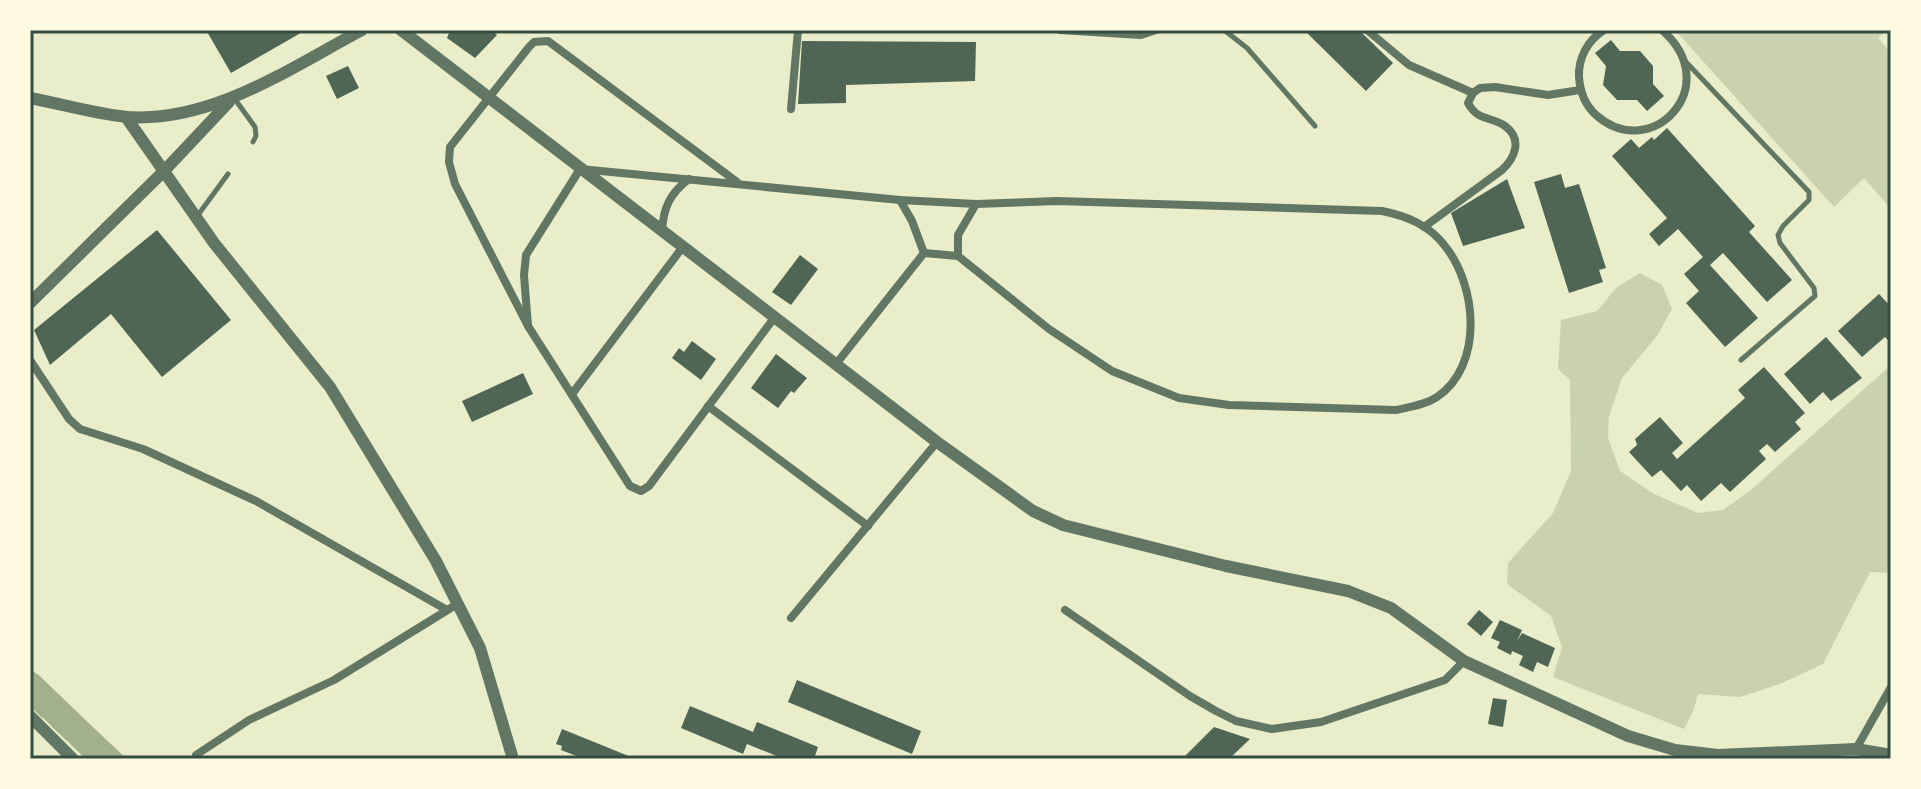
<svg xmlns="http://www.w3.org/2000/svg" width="1921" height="789" viewBox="0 0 1921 789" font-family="'Asap Condensed',sans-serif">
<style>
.green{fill:#cad2ad}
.water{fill:#a3b18a}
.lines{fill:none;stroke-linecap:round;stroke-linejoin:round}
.river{stroke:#a3b18a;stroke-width:28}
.building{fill:#4f6655}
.service{stroke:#617663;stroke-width:5}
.minor{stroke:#617663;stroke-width:8}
.tertiary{stroke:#617663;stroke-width:12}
.neatline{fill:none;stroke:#344e41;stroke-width:3}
</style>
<rect width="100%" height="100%" fill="#e9edc9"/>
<g class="green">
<path d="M1675 30H1887L1878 38 1891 53V209L1864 178 1834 207Z"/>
<path d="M1640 273 1662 285 1672 309 1657 336 1622 378 1609 416 1608 438 1620 471 1654 494 1698 513 1723 510 1752 489 1891 365V573L1870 572 1823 664 1782 683 1740 697 1698 694 1694 709 1684 729 1553 677 1562 647 1551 616 1507 584 1508 563 1553 513 1571 471 1570 380 1558 369 1561 320 1597 311 1617 287Z"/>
</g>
<g class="water">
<path d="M32 670 61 697 42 718 30 706V672Z"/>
<path d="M71 707 127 759H88L52 727Z"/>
</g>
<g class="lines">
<path class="river" d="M30 686 106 759"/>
</g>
<g class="building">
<path d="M206 30H306L231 73Z"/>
<path d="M450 30H491L497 35 475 58 447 38Z"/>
<path d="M1304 30H1359L1393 63 1366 91Z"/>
<path d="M1611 40 1620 51H1640L1653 66V84L1664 96 1647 111 1637 100H1617L1603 85 1606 66 1595 53Z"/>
<path d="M802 41 976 42 975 81 846 85V103L798 104Z"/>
<path d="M348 66 359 88 337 99 326 76Z"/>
<path d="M1667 128 1755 226 1749 232 1792 280 1767 302 1723 253 1710 265 1758 318 1725 347 1686 303 1699 291 1684 274 1703 257 1678 229 1659 246 1649 234 1667 218 1612 156 1631 139 1639 148 1652 137 1654 140Z"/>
<path d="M1561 174 1565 188 1579 184 1606 268 1599 270 1603 282 1569 293 1534 182Z"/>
<path d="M1507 179 1525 228 1463 246 1451 213Z"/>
<path d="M157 230 231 320 162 377 111 314 50 365 34 330Z"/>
<path d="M800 255 818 269 791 305 772 292Z"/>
<path d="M1879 294 1891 307V343L1885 337 1862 357 1838 331Z"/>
<path d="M1826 337 1862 378 1831 401 1823 392 1810 404 1784 374Z"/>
<path d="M692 341 716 359 701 380 672 358 679 348 684 352Z"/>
<path d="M776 354 807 378 794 393 791 391 778 408 751 388Z"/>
<path d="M1764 367 1805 413 1795 422 1801 429 1775 452 1767 444 1759 451 1766 459 1730 492 1721 483 1701 501 1687 485 1681 491 1661 470 1652 477 1629 452 1637 445 1635 439 1660 417 1683 443 1672 453 1677 459 1745 398 1738 390Z"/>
<path d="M523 373 533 394 472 422 462 401Z"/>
<path d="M1479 610 1493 622 1481 636 1467 624Z"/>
<path d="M1500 620 1522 630 1517 641 1522 633 1555 648 1548 667 1537 662 1533 672 1519 665 1523 656 1512 651 1511 655 1497 648 1500 642 1491 638Z"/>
<path d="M797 680 921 731 912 754 788 702Z"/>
<path d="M1493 698 1507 700 1503 727 1488 724Z"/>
<path d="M690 706 753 732 757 722 818 747 814 759H784L747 744 743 754 681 728Z"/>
<path d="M1214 727 1250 739 1229 759H1182Z"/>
<path d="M562 729 636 759H594L586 756 584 759 561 750 562 746 556 744Z"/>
</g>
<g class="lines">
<g class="service">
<path d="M1224 30 1247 48 1315 126"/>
<path d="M1686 62 1809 192V200L1783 226 1778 235 1780 243 1814 288 1815 296 1741 360"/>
<path d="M234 98 255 127 256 136 253 142"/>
<path d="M198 215 228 174"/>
</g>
<g class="minor">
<path d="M1060 30 1141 35 1156 30"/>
<path d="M1367 30 1409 65 1473 93"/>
<path d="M1604 30C1588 40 1578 58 1579 77 1580 92 1585 105 1596 115 1651 164 1726 86 1662 30"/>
<path d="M791 109 798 30"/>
<path d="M737 182 548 41 534 42 529 47 450 147 449 162 455 184 528 326 630 486 641 491 649 486 774 318"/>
<path d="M900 200 912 221 924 253"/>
<path d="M1424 227 1502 170C1515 158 1523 139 1505 126 1492 116 1478 122 1468 103L1473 93 1480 88 1495 87 1548 95 1580 90"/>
<path d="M662 232C663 208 670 193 689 179"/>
<path d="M528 326 524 275 526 255 580 169 900 200 976 204 1057 201 1382 211C1407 216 1429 225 1445 246 1477 286 1484 365 1437 397 1425 405 1409 407 1396 410L1229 405 1179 398 1112 371 1049 329 958 256V235L976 204"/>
<path d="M30 360 69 419 80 429 143 449 256 501 447 610"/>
<path d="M836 364 924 253 958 256"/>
<path d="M572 394 682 248"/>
<path d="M708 406 868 526"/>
<path d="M1065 610 1190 696 1216 711 1236 721 1272 729 1321 722 1445 680 1464 661"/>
<path d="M791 618 937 442"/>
<path d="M1856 749 1891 687"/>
<path d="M196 755 249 720 334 680 459 603"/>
</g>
<g class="tertiary">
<path d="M401 30 937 442 1033 511 1063 525 1226 566 1348 591 1391 608 1464 661 1628 736 1675 750 1718 755 1856 749 1891 755"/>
<path d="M30 98C62 104 95 114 127 117 212 123 290 68 362 30"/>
<path d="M126 117 214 243 330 387 436 561 480 648 513 759"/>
<path d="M30 303 164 171 229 102"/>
<path d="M30 716 73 759"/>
</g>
</g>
<rect width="1921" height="789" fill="none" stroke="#fefae0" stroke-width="64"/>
<rect x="32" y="32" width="1857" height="725" class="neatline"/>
</svg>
